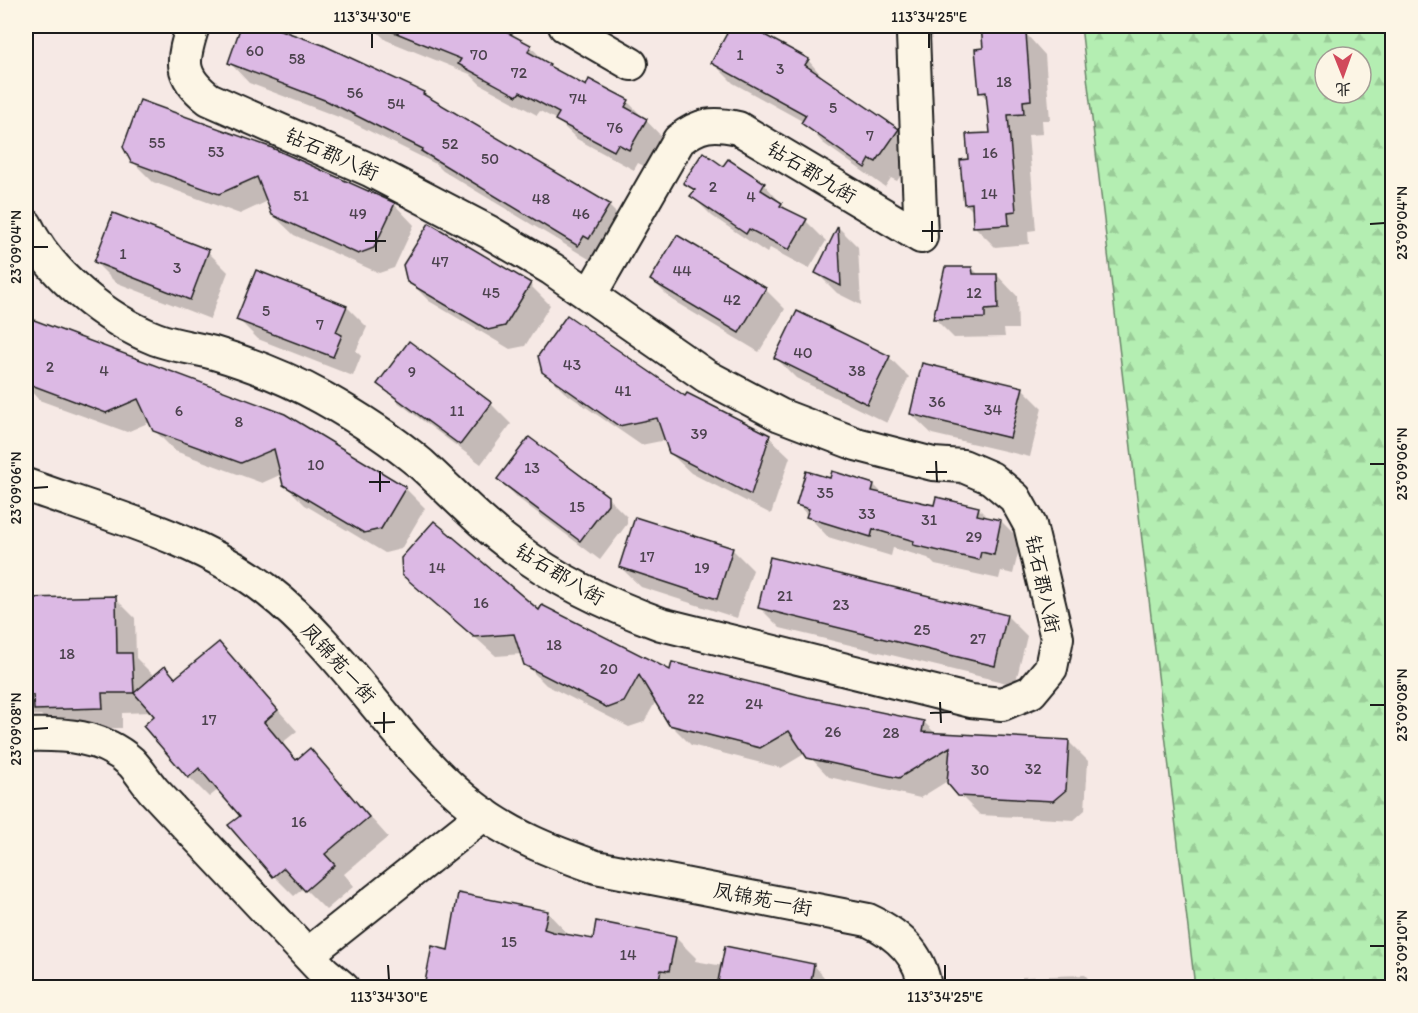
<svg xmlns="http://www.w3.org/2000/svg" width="1418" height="1013" viewBox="0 0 1418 1013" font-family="Itim,'LXGW WenKai TC',sans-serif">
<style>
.forest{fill:url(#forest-firs);stroke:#688567;stroke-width:1.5;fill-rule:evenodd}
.shadow{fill:#0003}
.building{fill:#dcb9e4;stroke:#1c1c1c;stroke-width:1.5}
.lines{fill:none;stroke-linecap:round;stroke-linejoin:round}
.minor-casing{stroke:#1c1c1c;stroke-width:36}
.minor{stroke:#fcf5e5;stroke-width:32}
.ticks{fill:none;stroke:#1c1c1c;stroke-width:2}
.labels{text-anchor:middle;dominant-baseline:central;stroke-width:5;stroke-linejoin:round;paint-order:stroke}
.number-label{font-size:16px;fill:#4c434e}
.street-label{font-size:20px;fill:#1c1c1c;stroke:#fcf5e5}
.neatline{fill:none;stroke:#1c1c1c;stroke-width:2}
.ticks-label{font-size:15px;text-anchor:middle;fill:#1c1c1c}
</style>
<defs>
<pattern id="forest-firs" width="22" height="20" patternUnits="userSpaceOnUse" patternTransform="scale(1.5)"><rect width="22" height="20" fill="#b4eeb2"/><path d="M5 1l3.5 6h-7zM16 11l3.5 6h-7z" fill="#9acc98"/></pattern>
</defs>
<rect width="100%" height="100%" fill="#f6e9e5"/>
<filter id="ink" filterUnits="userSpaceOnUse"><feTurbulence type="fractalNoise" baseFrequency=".0167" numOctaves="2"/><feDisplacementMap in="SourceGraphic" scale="12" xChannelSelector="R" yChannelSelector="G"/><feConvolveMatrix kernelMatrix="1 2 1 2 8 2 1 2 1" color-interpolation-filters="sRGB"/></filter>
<g filter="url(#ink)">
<path class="forest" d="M1081 26H1392V987H1195ZM1325 57H1361V93H1325Z"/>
<g class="shadow">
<path d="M243 26H267L323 47 423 94 429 100 609 206 629 226 599 265 443 171 436 164 349 121 249 83 229 62Z"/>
<path d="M371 26H475L489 33 493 26 531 47 555 72 586 89 628 102 666 141 650 169 638 163 634 170 577 139 557 120 540 111 537 115 480 84 470 74 386 40Z"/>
<path d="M601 26H611L609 30Z"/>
<path d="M733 26H745L808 60 827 82 898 130 918 150 897 181 891 178 885 187 823 143 804 122 733 83 713 63Z"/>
<path d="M983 26H1019L1045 55 1050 120H1042L1043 134 1028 135 1036 230 1028 231 1029 244 995 247 975 227 974 212 965 203 970 161 991 134 988 100 980 92 984 50Z"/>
<path d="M141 102 394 204 414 225 394 268 379 273 294 235 273 215 268 201 240 214 153 182 132 161Z"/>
<path d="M724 168 764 184 789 212 806 221 826 241 809 269 770 248 767 253 712 216 692 196 695 192 685 183Z"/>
<path d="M839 228 858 247 861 305 837 293 817 273Z"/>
<path d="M208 252 228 272 210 319 115 282 95 262Z"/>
<path d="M972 268 980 276 997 275 1017 296 1018 329H1004L1005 337 954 338 934 318Z"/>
<path d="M256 272 347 307 367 327 356 351 361 356 353 376 258 339 238 319Z"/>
<path d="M652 280 765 289 785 309 759 352 672 300Z"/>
<path d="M409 281 530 285 550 305 525 346 510 349 429 301Z"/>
<path d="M29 320 405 488 425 508 401 549 385 553 305 505 284 484 282 474 262 483 175 451 154 430 150 422 127 432 39 400 26 386V330Z"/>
<path d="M889 357 909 377 887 423 796 378 776 358Z"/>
<path d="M543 371 686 398 769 437 790 457 771 514 691 473 670 453 666 440 641 445 564 392Z"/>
<path d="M379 383 491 404 511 424 481 464 399 403Z"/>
<path d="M1022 388 1042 408 1030 457 932 434 911 414Z"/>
<path d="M499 479 607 497 627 517V524L600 560 519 499Z"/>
<path d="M831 480 874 485 884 495 935 506 978 508 989 519 1001 521 1021 541 1013 574 1001 571 999 579 935 565 928 558 893 548 891 556 828 537 798 505Z"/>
<path d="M636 519 733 550 753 570 737 618 641 587 620 567Z"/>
<path d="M404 574 539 613 671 672 924 722 936 734 1068 741 1088 761 1085 810 1074 820 980 815 960 795 949 780 920 798 829 777 806 753 781 768 691 745 670 724 656 701 644 722 629 727 546 685 525 664 522 654 496 656Z"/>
<path d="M115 598 135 618 136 658 152 674V679H176L219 644 297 731 282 743 297 760 310 750 388 837 344 874 354 886 326 910 304 888 294 896 274 876 231 825 242 816 219 789 209 797 189 777 153 712 122 713V728L55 729 41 715 26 716V618Z"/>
<path d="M760 608 1007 616 1027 636 1015 685 780 628Z"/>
<path d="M547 912 567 933V936L594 941 676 938 696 958 695 961 723 966 814 965 833 988 426 985 449 951Z"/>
<path d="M1085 975 1097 988H1023L1022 977Z"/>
</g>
<g class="building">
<path d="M241 26H269L323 45 424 92 423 94 610 204 589 239 584 236 578 246 421 151 423 149 327 101 228 63Z"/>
<path d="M379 26H495L531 45 528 52 550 64 549 66 586 86 589 79 629 100 625 107 647 119 629 150 618 144 614 151 555 120 559 113 520 92 517 96 458 64 461 59Z"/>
<path d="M731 26H748L809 59 805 65 899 129 876 162 870 159 865 168 801 123 806 115 711 63Z"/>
<path d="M981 26H1017L1018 34 1026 33 1031 100 1023 101 1024 114 1008 115 1016 211 1008 212 1009 225 973 227 972 203 964 204 960 160 968 159 966 134 990 133 986 92 979 93 975 49 983 48Z"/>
<path d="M140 100 270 147 395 203 374 248 358 254 272 215 257 177 219 194 131 162 123 147Z"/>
<path d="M703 152 723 166 728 159 765 183 761 190 782 203 780 206 807 219 789 250 749 229 746 234 690 196 695 190 683 183Z"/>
<path d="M113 213 209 250 190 300 94 262Z"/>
<path d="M429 223 531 283 505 326 488 330 407 282 403 265Z"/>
<path d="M838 226 841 286 815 273Z"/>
<path d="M677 235 766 288 739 333 650 280Z"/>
<path d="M945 267H972L973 274H997L998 309 985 310V318L933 319Z"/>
<path d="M256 270 347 306 336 332 342 335 333 357 236 320Z"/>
<path d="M797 311 890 356 867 404 774 358Z"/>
<path d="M567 315 685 396 687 393 770 435 751 495 669 453 657 418 619 426 542 372 538 356Z"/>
<path d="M26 317 285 414 406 487 381 529 364 533 283 485 274 449 241 463 153 431 138 399 106 413 26 383Z"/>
<path d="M409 341 492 403 460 445 377 384Z"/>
<path d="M922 363 1023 387 1010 438 910 414Z"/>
<path d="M529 437 608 496V504L580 541 497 479Z"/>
<path d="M806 471 830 478 832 471 874 484 872 491 934 505 936 497 979 507 977 515 1001 520 994 555 981 552 979 560 913 545 914 541 873 529 871 537 806 517 809 509 796 505Z"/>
<path d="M635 517 733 548 717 599 619 567Z"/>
<path d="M434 521 539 610 542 605 670 670 672 662 808 697 924 721 922 732 1069 740 1066 790 1053 801 958 796 947 783 950 747 899 778 807 758 789 731 760 748 669 725 639 675 624 702 608 708 524 665 514 634 474 637 402 575 401 558Z"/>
<path d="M770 557 1007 615 995 666 758 608Z"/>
<path d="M116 596 117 653H132L134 693H102L103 708 34 710 33 695H26V598Z"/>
<path d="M219 642 278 710 264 722 290 753 296 760 310 748 369 817 325 854 335 865 305 891 284 868 273 877 228 825 240 816 219 792 199 768 188 778 143 726 154 716 134 693 165 666 175 678Z"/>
<path d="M458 893 548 911 544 929 553 932 593 939 596 921 676 937 669 971 661 970 657 987H424L432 946 448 950Z"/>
<path d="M725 946 814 964 810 987H726L727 983 718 981Z"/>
</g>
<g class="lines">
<defs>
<g id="minor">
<path d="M565 26 631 64"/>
<path d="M26 225C48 273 107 320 156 339 175 346 195 348 214 353 251 364 289 379 323 398 357 417 391 439 421 464 453 493 481 524 516 549 559 582 609 605 661 624L971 701 1002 704 1031 692 1051 668 1057 638 1030 525 1015 498 991 478 963 466 933 464 856 444 780 415 706 376 552 269 489 232 370 170 209 99C178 75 182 60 193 26"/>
<path d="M590 295 679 140C699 124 713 122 738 128L921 237 913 35"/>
<path d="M26 485C103 513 202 539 267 590 346 651 395 746 474 807 511 836 553 852 596 867L868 920C896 933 921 954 925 988"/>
<path d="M26 735C63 734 101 735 131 762 139 770 146 782 154 791L324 972 343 988"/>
<path d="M308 954 484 814"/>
</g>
</defs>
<use href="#minor" class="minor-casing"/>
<use href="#minor" class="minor"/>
</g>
</g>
<path class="ticks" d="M372 33V48M929 33V48M932 221V242M1370 224 1385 223M376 231V252M922 231H943M365 241H386M33 247H48M936 461 937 482M1370 464H1385M380 471V492M926 472H947M369 482H390M33 488 48 487M940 702 941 723M1370 705H1385M384 712V733M930 713 951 712M374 723 395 722M33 729 48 728M1370 946H1385M388 965 389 980M945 965V980"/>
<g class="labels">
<g class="number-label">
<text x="255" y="50">60</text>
<text x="479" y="54">70</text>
<text x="740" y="54">1</text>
<text x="297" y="58">58</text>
<text x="780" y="68">3</text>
<text x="519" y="72">72</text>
<text x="1004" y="81">18</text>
<text x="355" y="92">56</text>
<text x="578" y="98">74</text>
<text x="396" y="103">54</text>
<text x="833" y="107">5</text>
<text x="615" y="127">76</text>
<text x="870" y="135">7</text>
<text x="157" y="142">55</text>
<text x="450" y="143">52</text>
<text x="216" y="151">53</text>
<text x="990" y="152">16</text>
<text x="490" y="158">50</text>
<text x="713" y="186">2</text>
<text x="989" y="193">14</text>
<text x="301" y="195">51</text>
<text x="751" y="196">4</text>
<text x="541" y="198">48</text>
<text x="358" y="213">49</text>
<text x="581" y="213">46</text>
<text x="123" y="253">1</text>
<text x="440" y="261">47</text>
<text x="177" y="267">3</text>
<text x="682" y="270">44</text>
<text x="491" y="292">45</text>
<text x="974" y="292">12</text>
<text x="732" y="299">42</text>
<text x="266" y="310">5</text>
<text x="320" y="324">7</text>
<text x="803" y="352">40</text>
<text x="572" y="364">43</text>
<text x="50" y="366">2</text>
<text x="104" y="370">4</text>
<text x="857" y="370">38</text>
<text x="412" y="371">9</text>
<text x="623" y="390">41</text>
<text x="937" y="401">36</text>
<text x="993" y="409">34</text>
<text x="179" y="410">6</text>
<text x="457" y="410">11</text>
<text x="239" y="421">8</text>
<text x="699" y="433">39</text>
<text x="316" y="464">10</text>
<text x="532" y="467">13</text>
<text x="825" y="492">35</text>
<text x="577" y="506">15</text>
<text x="867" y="513">33</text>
<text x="929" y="519">31</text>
<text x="974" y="536">29</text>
<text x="647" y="556">17</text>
<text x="437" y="567">14</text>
<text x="702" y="567">19</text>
<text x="785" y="595">21</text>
<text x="481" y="602">16</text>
<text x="841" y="604">23</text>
<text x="922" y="629">25</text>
<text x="978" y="638">27</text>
<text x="554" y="644">18</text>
<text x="67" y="653">18</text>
<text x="609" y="668">20</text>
<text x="696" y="698">22</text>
<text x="754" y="703">24</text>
<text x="209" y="719">17</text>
<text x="833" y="731">26</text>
<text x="891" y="732">28</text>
<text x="1033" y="768">32</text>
<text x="980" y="769">30</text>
<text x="299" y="821">16</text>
<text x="509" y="941">15</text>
<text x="628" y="954">14</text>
</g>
<g class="street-label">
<text transform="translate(332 154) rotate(24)">钻石郡八街</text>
<text transform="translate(812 172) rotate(31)">钻石郡九街</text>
<text transform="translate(560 574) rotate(31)">钻石郡八街</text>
<text transform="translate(1043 584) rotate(78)">钻石郡八街</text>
<text transform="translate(339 663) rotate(48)">凤锦苑一街</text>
<text transform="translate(763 899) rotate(11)">凤锦苑一街</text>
</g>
</g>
<rect width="1418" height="1013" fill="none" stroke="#fcf5e5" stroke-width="66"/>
<g transform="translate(1343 75) rotate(179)"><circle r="28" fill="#fcf5e5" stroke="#a29e95" stroke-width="1.5"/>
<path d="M0-4.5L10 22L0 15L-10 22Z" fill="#d1495b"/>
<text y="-9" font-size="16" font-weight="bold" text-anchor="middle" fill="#1c1c1c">北</text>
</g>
<rect x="33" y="33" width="1352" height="947" class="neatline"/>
<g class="ticks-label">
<text x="372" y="22">113°34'30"E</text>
<text x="929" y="22">113°34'25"E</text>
<text transform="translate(1402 223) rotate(-90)" y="5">23°09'04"N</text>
<text transform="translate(16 247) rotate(-90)" y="5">23°09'04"N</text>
<text transform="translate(1402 464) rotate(-90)" y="5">23°09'06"N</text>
<text transform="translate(16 488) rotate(-90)" y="5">23°09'06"N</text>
<text transform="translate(1402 705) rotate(-90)" y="5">23°09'08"N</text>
<text transform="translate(16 729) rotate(-90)" y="5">23°09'08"N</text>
<text transform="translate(1402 946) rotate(-90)" y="5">23°09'10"N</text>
<text x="389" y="1002">113°34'30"E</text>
<text x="945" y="1002">113°34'25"E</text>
</g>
</svg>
